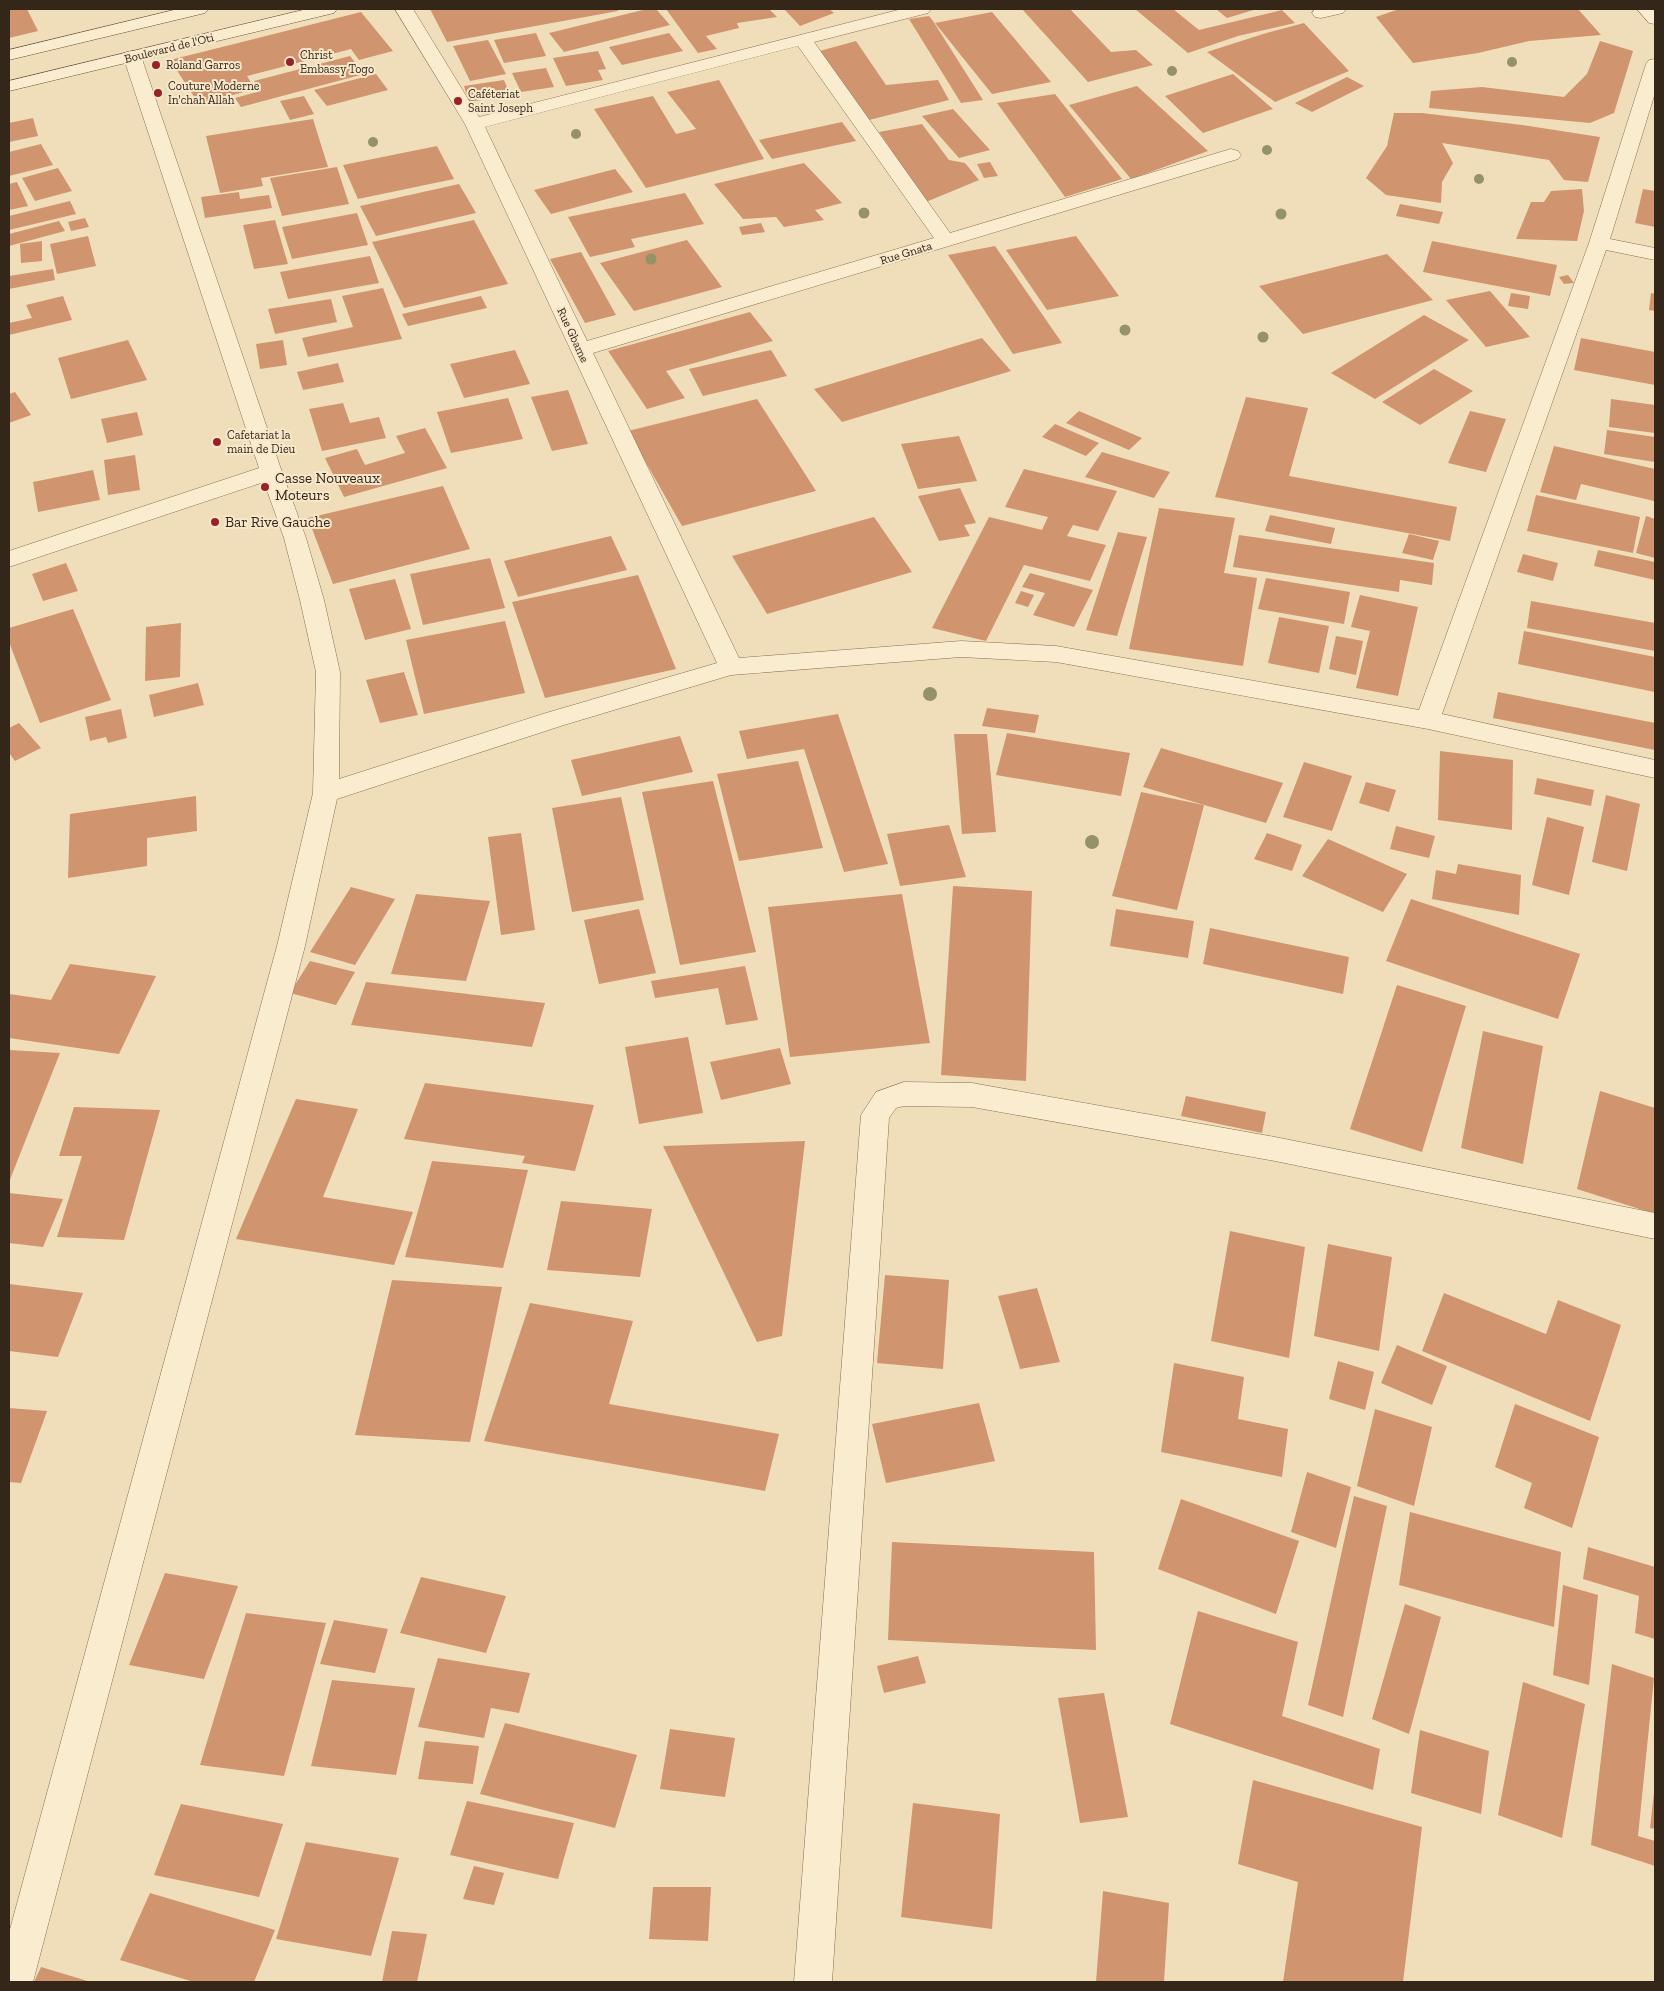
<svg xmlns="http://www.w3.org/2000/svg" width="1664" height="1991" viewBox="0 0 1664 1991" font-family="'Zilla Slab',serif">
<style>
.building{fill:#d0946f}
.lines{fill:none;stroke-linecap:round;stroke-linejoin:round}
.street-casing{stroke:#876e54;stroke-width:1}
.secondary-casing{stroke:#694f38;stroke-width:1}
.street{fill:#faecce;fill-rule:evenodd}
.secondary{fill:#faecce;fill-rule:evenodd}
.tree{fill:#949266}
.poi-dot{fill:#992227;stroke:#f7e8cb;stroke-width:2}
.labels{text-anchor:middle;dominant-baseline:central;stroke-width:4;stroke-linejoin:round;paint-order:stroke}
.far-street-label{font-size:12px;fill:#35261a;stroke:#f7e8cb}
.far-poi-label{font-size:12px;fill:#35261a;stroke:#f7e8cb;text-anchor:start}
.poi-label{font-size:15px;fill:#35261a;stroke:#f7e8cb;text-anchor:start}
</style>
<rect width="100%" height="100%" fill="#f0debb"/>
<g class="building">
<path d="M27 9 38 31 9 38V10Z"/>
<path d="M430 9H617L618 11 447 42Z"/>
<path d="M647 9H656L670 25 564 52 549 33Z"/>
<path d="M666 9H769L777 17 737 23 739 28 706 36 717 49 698 53Z"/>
<path d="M784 9H829L834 13 800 26Z"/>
<path d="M1022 9H1070L1111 52 1136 50 1153 65 1088 82Z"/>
<path d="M1135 9H1173L1199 30 1282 10 1295 23 1238 36 1188 53Z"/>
<path d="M1216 9H1257L1227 18Z"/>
<path d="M1399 9H1578L1601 35 1529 41 1478 53 1413 63 1376 17Z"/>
<path d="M361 12 393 51 359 60 351 49 247 76 255 89 199 104 170 60Z"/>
<path d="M992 12 1051 82 992 94 935 23Z"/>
<path d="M929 16 933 21 983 100 961 103 909 19Z"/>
<path d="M1304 23 1349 71 1275 102 1207 52 1263 34Z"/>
<path d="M536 33 546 56 504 63 494 40Z"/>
<path d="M669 33 683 51 622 65 609 47Z"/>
<path d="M488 40 506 74 470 81 453 46Z"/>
<path d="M856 41 886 85 938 80 949 100 865 121 816 52Z"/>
<path d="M1600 41 1633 51 1614 113 1590 123 1429 108 1431 91 1482 87 1564 97 1587 74Z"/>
<path d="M598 51 606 69 598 70 603 80 566 86 553 58Z"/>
<path d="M350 56 364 74 241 107 235 98 261 91 254 81Z"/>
<path d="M546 68 554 87 521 92 512 73Z"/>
<path d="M376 74 388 90 327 106 314 90Z"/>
<path d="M1233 74 1273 109 1203 133 1165 96Z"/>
<path d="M1347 77 1364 86 1312 112 1295 103Z"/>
<path d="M504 80 510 95 469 102 464 86Z"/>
<path d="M719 80 764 159 646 188 594 109 653 96 676 134 696 129 667 92Z"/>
<path d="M1137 86 1208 151 1131 179 1069 105Z"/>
<path d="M1055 94 1122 179 1065 197 997 103Z"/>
<path d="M304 96 314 114 290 120 280 101Z"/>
<path d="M953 109 990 150 959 158 922 116Z"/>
<path d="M1394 113H1422L1522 125 1600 137 1588 182 1564 180 1549 160 1442 143 1453 163 1442 182 1441 203 1386 195 1366 178 1387 146Z"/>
<path d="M33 118 38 136 9 142V123Z"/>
<path d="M313 119 328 167 261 178 263 186 220 193 206 136Z"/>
<path d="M842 122 856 141 772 159 759 140Z"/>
<path d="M922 124 949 160 965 163 979 180 926 202 879 132Z"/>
<path d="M41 144 53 165 9 176V152Z"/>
<path d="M437 146 454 179 358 199 343 165Z"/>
<path d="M990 162 998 176 984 178 977 164Z"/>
<path d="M804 163 842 203 815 210 824 220 784 227 776 217 743 219 714 184Z"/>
<path d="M337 167 349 204 282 216 270 178Z"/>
<path d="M58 168 72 191 35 201 22 178Z"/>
<path d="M615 169 633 192 551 214 534 190Z"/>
<path d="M17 182 28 206 9 210V184Z"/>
<path d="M459 184 476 213 376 236 360 206Z"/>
<path d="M1582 189 1584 211 1577 241 1516 239 1531 202H1544L1551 191Z"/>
<path d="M1643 189 1655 191V227L1635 223Z"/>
<path d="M239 192 240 199 269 195 272 208 205 218 201 197Z"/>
<path d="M685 193 704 224 631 239 635 247 590 257 568 217Z"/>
<path d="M70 201 76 214 9 230V216Z"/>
<path d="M1400 204 1443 212 1439 224 1396 216Z"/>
<path d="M357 213 368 245 292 259 282 227Z"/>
<path d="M85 218 89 227 71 231 68 222Z"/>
<path d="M275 220 288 264 254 269 243 225Z"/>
<path d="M474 220 508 284 404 308 372 242Z"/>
<path d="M59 221 65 231 9 246V234Z"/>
<path d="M761 223 765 232 742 235 739 227Z"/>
<path d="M88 236 96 266 57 274 50 244Z"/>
<path d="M1076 236 1119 296 1047 310 1006 250Z"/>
<path d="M687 240 722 287 634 311 600 263Z"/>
<path d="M42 241V261L21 263 20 244Z"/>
<path d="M1432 241 1557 265 1550 296 1423 272Z"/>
<path d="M995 246 1062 343 1013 354 948 255Z"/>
<path d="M581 252 616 315 585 323 550 259Z"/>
<path d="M1387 254 1433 300 1303 334 1259 286Z"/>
<path d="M370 256 379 283 288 299 280 272Z"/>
<path d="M53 269 55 280 9 289V276Z"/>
<path d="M1568 275 1574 283 1564 284 1559 277Z"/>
<path d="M383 288 402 339 308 357 302 338 353 327 342 296Z"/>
<path d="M1490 291 1530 337 1486 347 1446 300Z"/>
<path d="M1511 293 1530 296 1528 309 1508 306Z"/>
<path d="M1651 293 1655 294V311L1649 310Z"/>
<path d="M63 296 72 320 9 335V323L32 318 26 305Z"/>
<path d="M481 296 487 308 408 326 402 314Z"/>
<path d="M331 299 337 322 275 334 268 309Z"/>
<path d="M750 312 773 341 666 371 685 398 647 409 608 351Z"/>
<path d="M1424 315 1469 340 1375 399 1331 373Z"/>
<path d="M982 338 1011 371 842 422 814 389Z"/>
<path d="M1581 338 1655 352V385L1574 370Z"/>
<path d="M128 340 147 380 71 399 58 358Z"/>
<path d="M283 340 287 365 260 369 256 344Z"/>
<path d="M515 350 530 384 464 398 450 364Z"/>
<path d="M771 350 787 376 703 396 689 369Z"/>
<path d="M338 363 344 382 303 390 297 372Z"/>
<path d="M1434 369 1473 391 1420 425 1382 402Z"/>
<path d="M568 390 588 444 552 451 531 397Z"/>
<path d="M15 392 31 415 9 423V394Z"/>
<path d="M1246 397 1308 408 1289 476 1457 507 1450 541 1215 497Z"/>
<path d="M508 398 523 439 451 453 437 412Z"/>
<path d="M757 399 816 491 682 526 628 431Z"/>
<path d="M1611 399 1655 405V433L1609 427Z"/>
<path d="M343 403 350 423 379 417 386 438 322 451 309 409Z"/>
<path d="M1079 411 1142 438 1129 450 1066 423Z"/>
<path d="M1470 411 1506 419 1486 472 1448 463Z"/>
<path d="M137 412 143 435 107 443 101 419Z"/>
<path d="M1055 424 1099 443 1086 456 1042 437Z"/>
<path d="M425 428 447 468 344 497 325 458 357 449 365 465 405 453 396 436Z"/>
<path d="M1607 430 1655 437V462L1604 454Z"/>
<path d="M959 436 977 481 918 489 901 444Z"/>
<path d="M1554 446 1655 469 1654 501 1581 484 1576 500 1540 492Z"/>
<path d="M1102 452 1170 472 1154 498 1085 477Z"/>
<path d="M135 455 140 490 108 495 104 460Z"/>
<path d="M1024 469 1117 491 1098 531 1073 525 1067 536 1106 545 1090 581 1024 565 986 641 932 628 989 517 1042 530 1048 517 1005 507Z"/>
<path d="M93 470 100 500 38 512 33 482Z"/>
<path d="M443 486 470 549 333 584 308 518Z"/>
<path d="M960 488 976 523 964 525 970 536 939 541 918 496Z"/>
<path d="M1536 495 1640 517 1633 553 1527 531Z"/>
<path d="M1159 508 1235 518 1224 573 1257 578 1243 666 1129 649Z"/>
<path d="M1270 515 1335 528 1331 544 1265 531Z"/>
<path d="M1646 516 1655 519V558L1636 553Z"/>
<path d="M874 517 912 572 767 614 732 556Z"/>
<path d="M1118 532 1147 537 1117 636 1086 630Z"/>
<path d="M1409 534 1439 541 1433 560 1402 553Z"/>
<path d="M1239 535 1434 563 1432 585 1400 580 1399 592 1233 567Z"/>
<path d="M611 536 627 570 518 597 504 561Z"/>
<path d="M1598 550 1655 562V580L1594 566Z"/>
<path d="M1523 554 1558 563 1553 581 1517 572Z"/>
<path d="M490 558 505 608 423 625 410 574Z"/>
<path d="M66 563 78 591 43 601 32 574Z"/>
<path d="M1030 573 1093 590 1074 627 1033 615 1045 593 1022 587Z"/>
<path d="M638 575 676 669 545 698 512 602Z"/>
<path d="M1266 578 1350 592 1344 624 1258 609Z"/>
<path d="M395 579 411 629 365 640 349 589Z"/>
<path d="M1021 591 1034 595 1028 607 1015 603Z"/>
<path d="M1360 595 1418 607 1398 696 1356 688 1370 631 1351 627Z"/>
<path d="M1531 601 1655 623V651L1527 628Z"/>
<path d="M73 609 111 700 40 723 9 642V628Z"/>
<path d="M1279 617 1329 626 1319 673 1268 663Z"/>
<path d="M505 621 525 693 424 714 406 640Z"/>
<path d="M181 623 180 677 145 681 146 627Z"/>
<path d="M1524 631 1655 657V692L1518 664Z"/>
<path d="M1336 636 1363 641 1356 675 1329 669Z"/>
<path d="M404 672 418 715 380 723 366 680Z"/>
<path d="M198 683 204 705 154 717 149 695Z"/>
<path d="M1498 692 1655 723V750L1493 718Z"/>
<path d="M987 708 1039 715 1035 733 982 726Z"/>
<path d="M121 709 127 738 108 743 106 737 90 741 85 717Z"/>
<path d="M838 714 888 864 844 872 804 749 747 759 739 731Z"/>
<path d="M19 723 41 748 15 761 9 753V728Z"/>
<path d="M1007 733 1130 753 1121 796 996 775Z"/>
<path d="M954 734H987L996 832 962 834Z"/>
<path d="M680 736 693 772 582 796 571 760Z"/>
<path d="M1161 748 1283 783 1266 823 1143 787Z"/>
<path d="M1440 751 1513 760 1512 830 1438 820Z"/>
<path d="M798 761 823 848 739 861 717 774Z"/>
<path d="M1304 762 1352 776 1332 831 1283 817Z"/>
<path d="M1537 778 1594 790 1591 806 1534 794Z"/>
<path d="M713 781 756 952 680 965 642 792Z"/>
<path d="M1366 782 1396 790 1389 812 1359 803Z"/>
<path d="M1141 792 1204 805 1177 910 1112 896Z"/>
<path d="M1606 795 1640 804 1627 871 1592 862Z"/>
<path d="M196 796 197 831 147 838V866L68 878 70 814Z"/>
<path d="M621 797 644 900 572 912 552 808Z"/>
<path d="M1547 817 1584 827 1569 895 1532 885Z"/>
<path d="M949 825 966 877 900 886 887 834Z"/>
<path d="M1396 826 1435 836 1429 858 1390 849Z"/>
<path d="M521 833 535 930 501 935 488 837Z"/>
<path d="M1267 833 1302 845 1292 871 1254 859Z"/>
<path d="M1328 839 1407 874 1383 912 1302 876Z"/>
<path d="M1458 864 1521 875 1519 915 1432 899 1436 870 1456 874Z"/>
<path d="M953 886 1032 891 1026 1081 941 1075Z"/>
<path d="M351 887 395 899 355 965 310 952Z"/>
<path d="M416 894 490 901 466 981 391 974Z"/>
<path d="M902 894 930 1043 790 1057 768 907Z"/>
<path d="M1411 899 1580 954 1558 1019 1386 961Z"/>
<path d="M639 909 656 973 599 984 584 920Z"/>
<path d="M1116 909 1194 921 1188 958 1110 946Z"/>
<path d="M1210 928 1349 957 1343 994 1203 964Z"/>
<path d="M310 961 355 972 336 1005 290 993Z"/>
<path d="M70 964 156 976 119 1054 9 1038V994L51 1000Z"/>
<path d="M745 966 758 1020 726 1025 718 988 655 998 651 981Z"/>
<path d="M366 982 545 1003 532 1047 351 1025Z"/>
<path d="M1397 985 1466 1006 1422 1152 1350 1129Z"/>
<path d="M1483 1031 1543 1046 1523 1164 1461 1148Z"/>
<path d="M688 1037 703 1113 639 1124 625 1047Z"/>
<path d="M780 1048 791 1084 721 1100 710 1062Z"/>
<path d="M9 1050 60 1053 9 1182Z"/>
<path d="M425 1083 594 1105 575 1171 522 1163 525 1156 404 1139Z"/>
<path d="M1600 1091 1655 1108V1214L1577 1189Z"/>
<path d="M1186 1096 1266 1112 1262 1133 1181 1116Z"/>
<path d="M296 1099 358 1109 323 1197 413 1212 394 1265 236 1239Z"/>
<path d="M74 1107 160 1110 124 1240 57 1237 82 1156H59Z"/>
<path d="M805 1141 782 1336 757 1342 663 1146Z"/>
<path d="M432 1161 528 1170 503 1268 405 1257Z"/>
<path d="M9 1193 63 1199 43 1247 9 1243Z"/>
<path d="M561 1201 652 1209 640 1277 547 1270Z"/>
<path d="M1230 1231 1305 1247 1289 1358 1211 1341Z"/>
<path d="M1328 1244 1392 1257 1379 1351 1314 1336Z"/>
<path d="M885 1275 949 1280 943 1369 877 1363Z"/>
<path d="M392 1280 502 1287 470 1442 355 1435Z"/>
<path d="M9 1284 83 1293 58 1357 9 1351Z"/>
<path d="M1037 1288 1060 1362 1020 1369 998 1296Z"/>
<path d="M1444 1293 1546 1334 1558 1300 1621 1325 1590 1421 1422 1351Z"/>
<path d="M530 1303 633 1321 609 1404 779 1434 765 1491 484 1441Z"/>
<path d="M1397 1345 1447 1366 1432 1405 1381 1383Z"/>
<path d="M1338 1361 1374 1372 1365 1410 1329 1399Z"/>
<path d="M1174 1363 1244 1377 1238 1419 1288 1429 1282 1477 1161 1452Z"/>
<path d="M979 1403 995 1461 886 1483 872 1424Z"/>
<path d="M1515 1404 1599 1437 1572 1528 1524 1508 1532 1483 1495 1467Z"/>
<path d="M9 1408 47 1411 21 1483 9 1482Z"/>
<path d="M1375 1409 1432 1427 1414 1506 1357 1486Z"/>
<path d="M1307 1472 1351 1487 1336 1548 1291 1532Z"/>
<path d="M1354 1496 1387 1506 1343 1717 1308 1705Z"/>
<path d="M1181 1499 1299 1541 1276 1614 1158 1569Z"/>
<path d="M1410 1512 1561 1552 1554 1627 1399 1585Z"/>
<path d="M892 1542 1094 1552 1096 1650 888 1640Z"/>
<path d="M1588 1547 1655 1567V1639L1635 1633 1639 1596 1583 1579Z"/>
<path d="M165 1573 238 1586 204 1679 129 1665Z"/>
<path d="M421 1577 506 1596 486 1653 400 1633Z"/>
<path d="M1563 1585 1598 1595 1589 1685 1553 1675Z"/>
<path d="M1405 1604 1441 1617 1409 1734 1372 1719Z"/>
<path d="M1198 1611 1298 1642 1282 1716 1380 1749 1373 1790 1170 1724Z"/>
<path d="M246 1613 326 1623 284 1776 200 1765Z"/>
<path d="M334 1620 388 1629 375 1673 320 1664Z"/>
<path d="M918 1656 926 1683 884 1693 877 1666Z"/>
<path d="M438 1658 530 1673 519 1713 491 1708 484 1738 418 1727Z"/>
<path d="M1612 1664 1654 1678 1638 1836 1655 1841V1866L1591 1845Z"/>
<path d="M332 1680 415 1688 396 1775 311 1766Z"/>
<path d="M1523 1682 1585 1704 1562 1838 1498 1815Z"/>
<path d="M1104 1693 1128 1817 1080 1823 1058 1698Z"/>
<path d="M505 1723 637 1755 615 1828 480 1794Z"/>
<path d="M670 1729 735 1738 725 1797 660 1789Z"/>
<path d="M1420 1730 1489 1751 1481 1814 1411 1793Z"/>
<path d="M425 1741 479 1746 473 1784 418 1779Z"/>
<path d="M1253 1780 1422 1827 1403 1982H1283L1298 1882 1238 1864Z"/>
<path d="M1654 1792H1655V1829L1650 1828Z"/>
<path d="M467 1801 574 1823 558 1879 450 1855Z"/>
<path d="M913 1803 1000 1814 992 1929 901 1917Z"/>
<path d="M181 1804 283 1824 259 1897 154 1875Z"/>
<path d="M306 1842 399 1858 371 1956 276 1939Z"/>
<path d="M474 1866 504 1873 494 1905 463 1899Z"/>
<path d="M653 1887H711L708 1941 649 1939Z"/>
<path d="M1103 1891 1169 1903 1164 1982H1096Z"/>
<path d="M150 1893 275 1930 254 1982H194L120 1960Z"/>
<path d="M392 1931 427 1934 417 1982H382Z"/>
<path d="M41 1967 91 1982H34Z"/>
</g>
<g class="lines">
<defs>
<g id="street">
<path d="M395 9H413L479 117 902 9H931L928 13 814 42 950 233 1224 151 1231 149 1238 151 1241 155 1238 159 593 353 739 658 961 641 1056 646 1419 710 1589 243 1646 64 1649 60 1655 59V93L1610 239 1655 248V260L1606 250 1442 714 1655 760V778L1428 729 1056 662 961 657 731 675 564 725 337 799 305 946 33 1982H9V1933L277 946 313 793 316 672 300 600 284 538 264 482 9 567V551L259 468 123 56 126 52 132 51 138 52 141 56 282 472 306 538 324 600 340 672 339 779 546 713 717 663 465 124ZM798 46 934 238 587 341 485 127Z"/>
<path d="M1315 9H1346L1343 13 1321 18 1315 17 1312 13Z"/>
<path d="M1637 9H1655V24L1649 23Z"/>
<path d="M904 1082 972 1083 1275 1137 1655 1213V1239L1275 1161 972 1107 904 1106 896 1108 889 1118 832 1982H794L861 1115 876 1092Z"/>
</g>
<g id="secondary">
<path d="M178 9H208L205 13 9 60V50Z"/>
<path d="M307 9H337L334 13 9 91V81Z"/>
</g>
</defs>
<use href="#street" class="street-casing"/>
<use href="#secondary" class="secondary-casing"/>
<use href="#street" class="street"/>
<use href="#secondary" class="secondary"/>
</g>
<g class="tree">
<circle cx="1512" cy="62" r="5"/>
<circle cx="1172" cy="71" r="5"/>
<circle cx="576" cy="134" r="5"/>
<circle cx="373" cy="142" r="5"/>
<circle cx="1267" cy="150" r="5"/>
<circle cx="1479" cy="179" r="5"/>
<circle cx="864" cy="213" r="5.5"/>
<circle cx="1281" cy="214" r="5.5"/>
<circle cx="651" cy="259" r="5.5"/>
<circle cx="1125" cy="330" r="5.5"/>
<circle cx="1263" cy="337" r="5.5"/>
<circle cx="930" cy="694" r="7"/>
<circle cx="1092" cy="842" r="7"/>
</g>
<g class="poi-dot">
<circle cx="290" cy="62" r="5"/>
<circle cx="156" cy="65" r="5"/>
<circle cx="158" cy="93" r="5"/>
<circle cx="458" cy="101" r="5"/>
<circle cx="217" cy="442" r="5"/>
<circle cx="265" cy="487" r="5"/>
<circle cx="215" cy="522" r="5"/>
</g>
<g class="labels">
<g class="far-street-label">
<text transform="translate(169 48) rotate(-14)">Boulevard de l'Oti</text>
<text transform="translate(906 253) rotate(-17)">Rue Gnata</text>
<text transform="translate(573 335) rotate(65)">Rue Gbame</text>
</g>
<g class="far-poi-label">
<text x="300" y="55">Christ<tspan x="300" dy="14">Embassy Togo</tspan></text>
<text x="166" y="65">Roland Garros</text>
<text x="168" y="86">Couture Moderne<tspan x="168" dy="14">In'chah Allah</tspan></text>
<text x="468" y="94">Caféteriat<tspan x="468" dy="14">Saint Joseph</tspan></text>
<text x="227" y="435">Cafetariat la<tspan x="227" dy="14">main de Dieu</tspan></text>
</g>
<g class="poi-label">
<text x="275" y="478">Casse Nouveaux<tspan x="275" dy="17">Moteurs</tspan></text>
<text x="225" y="522">Bar Rive Gauche</text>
</g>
</g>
<rect width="1664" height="1991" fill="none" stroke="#35261a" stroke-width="20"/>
</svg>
